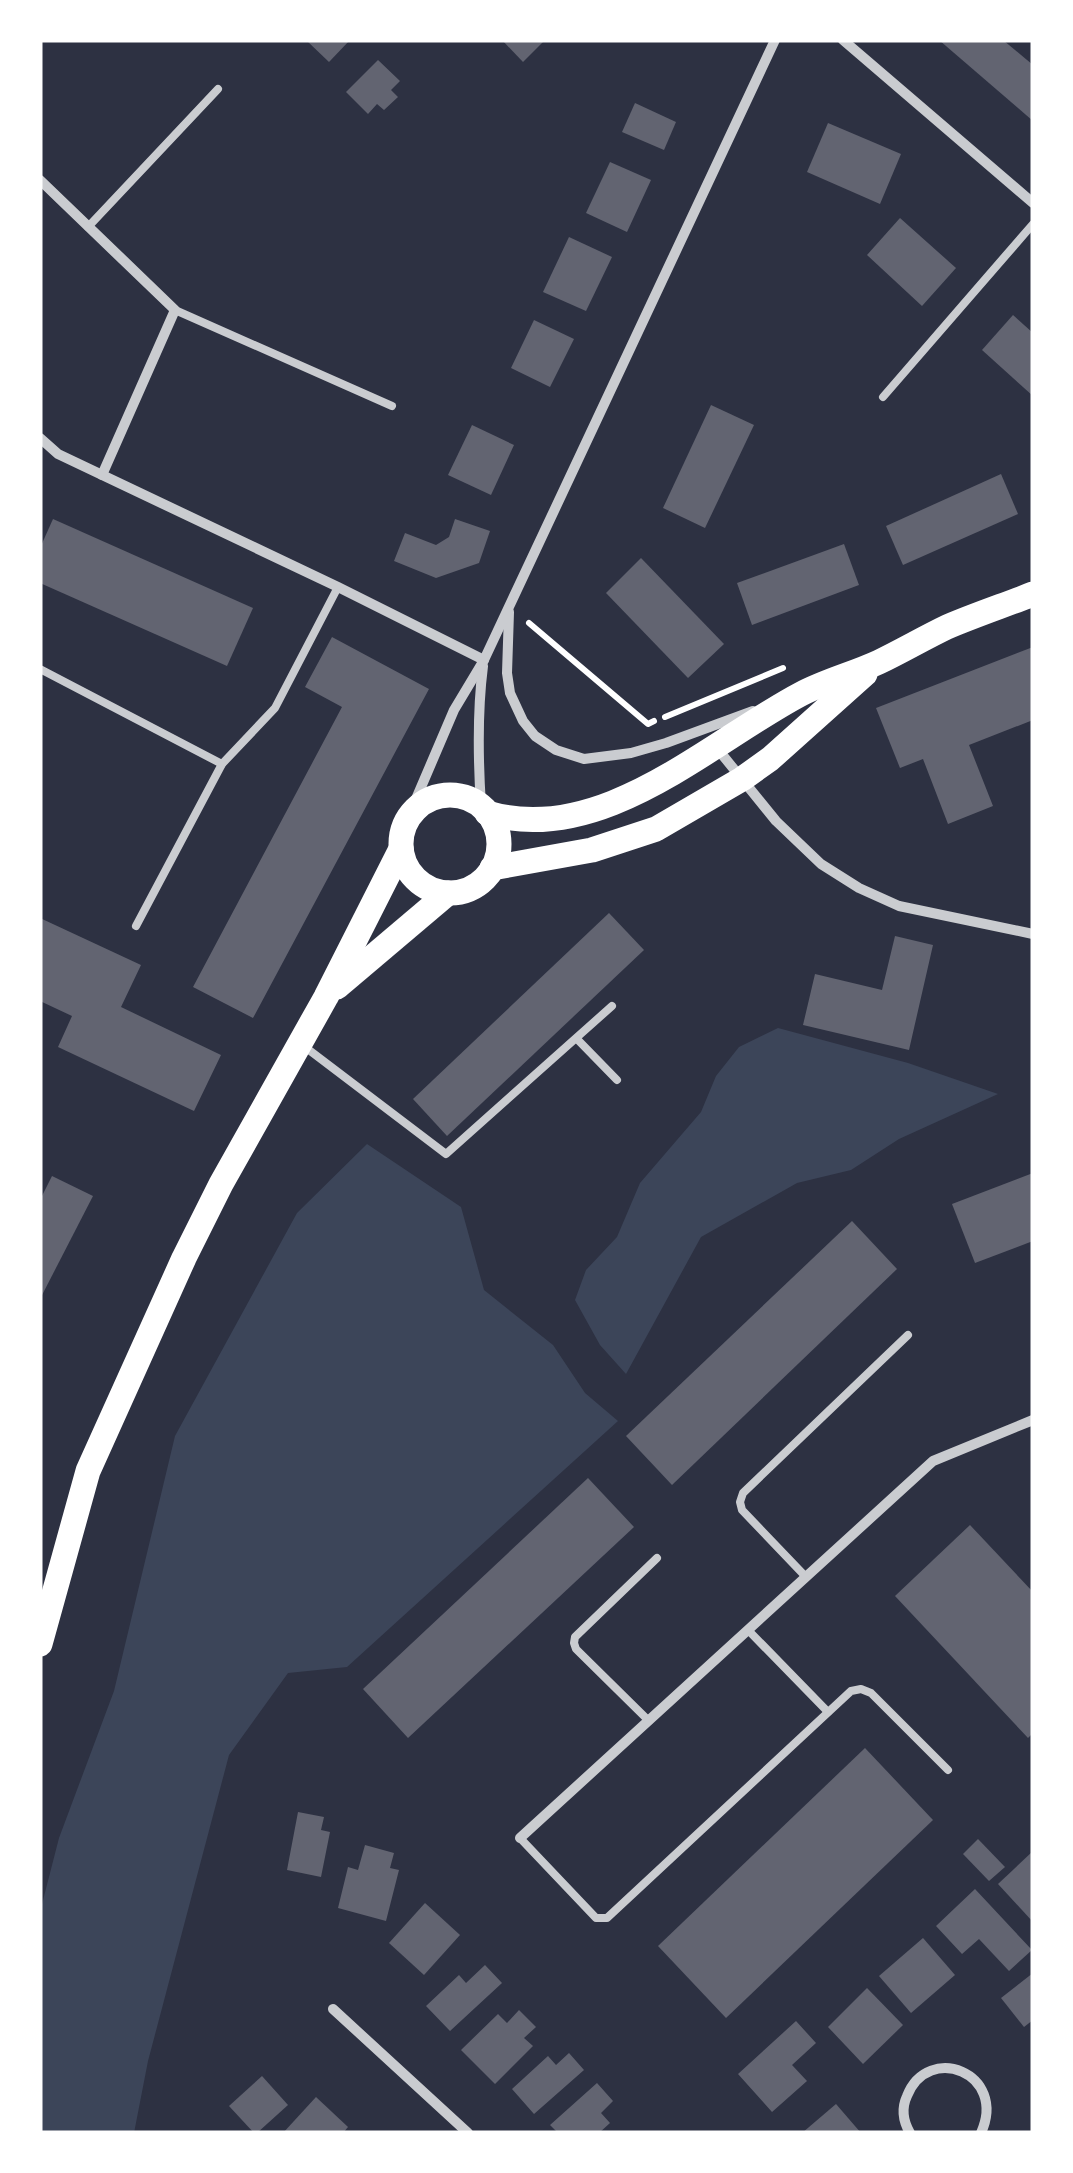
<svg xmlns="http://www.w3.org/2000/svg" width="1073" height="2173" viewBox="0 0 1073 2173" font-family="'Source Sans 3',sans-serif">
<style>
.green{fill:#3c4559}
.building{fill:#626471}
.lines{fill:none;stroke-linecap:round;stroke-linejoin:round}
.path{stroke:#fff;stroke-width:6}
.service{stroke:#caccd0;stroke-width:8}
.minor{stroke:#caccd0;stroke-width:10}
.primary{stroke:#fff;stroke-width:25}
</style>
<rect width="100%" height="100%" fill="#2d3142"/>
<g class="green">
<path d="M778 1028 908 1063 998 1094 899 1139 851 1170 797 1183 701 1237 626 1374 600 1345 575 1300 586 1270 617 1237 640 1183 701 1112 716 1076 739 1047Z"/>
<path d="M367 1144 461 1207 484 1290 553 1345 585 1393 618 1421 347 1667 288 1673 229 1755 148 2061 134 2133H40V1912L59 1838 114 1691 175 1436 297 1213Z"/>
</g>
<g class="building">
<path d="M306 40H350L329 62Z"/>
<path d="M502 40H545L523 62Z"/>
<path d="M939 40H1003L1033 65V121Z"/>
<path d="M378 60 400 81 391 90 398 97 384 110 377 104 368 114 346 92Z"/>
<path d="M635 103 676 122 664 150 622 132Z"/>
<path d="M828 123 901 154 880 204 807 172Z"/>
<path d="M610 162 651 180 627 232 586 213Z"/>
<path d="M900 218 956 268 922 306 867 255Z"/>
<path d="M569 237 612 257 586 311 543 292Z"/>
<path d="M1013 315 1033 333V396L982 350Z"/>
<path d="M534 320 574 339 550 387 511 368Z"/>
<path d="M711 405 754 425 705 528 663 508Z"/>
<path d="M472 425 514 445 491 495 448 475Z"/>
<path d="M1001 474 1018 514 903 565 886 526Z"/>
<path d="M53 519 253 608 227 666 40 583V548Z"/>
<path d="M455 519 490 531 479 563 436 578 394 561 405 533 436 545 449 537Z"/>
<path d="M844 544 859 585 752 625 737 583Z"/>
<path d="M641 558 724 644 688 678 606 593Z"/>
<path d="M332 637 429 689 253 1018 193 987 342 707 305 687Z"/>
<path d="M1033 647V720L969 745 993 806 948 824 923 759 900 768 876 708Z"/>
<path d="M609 913 644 950 447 1136 413 1099Z"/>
<path d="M40 918 141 965 121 1007 221 1055 194 1111 58 1047 72 1016 40 1001Z"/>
<path d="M895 936 933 945 909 1050 803 1025 815 974 882 990Z"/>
<path d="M1033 1173V1241L975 1263 952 1204Z"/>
<path d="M52 1176 93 1196 40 1299V1200Z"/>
<path d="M852 1221 897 1269 672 1485 626 1436Z"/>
<path d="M588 1478 634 1527 408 1738 363 1689Z"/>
<path d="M970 1525 1033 1592V1733L1028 1738 895 1596Z"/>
<path d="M865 1748 933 1820 726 2018 658 1946Z"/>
<path d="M298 1812 324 1817 321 1830 330 1832 321 1877 287 1870Z"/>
<path d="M978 1839 1005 1867 989 1881 963 1854Z"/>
<path d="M365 1845 394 1853 390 1868 399 1870 386 1921 338 1908 348 1867 358 1870Z"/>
<path d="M1033 1851V1922L998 1884Z"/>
<path d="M975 1889 1032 1950 1009 1971 979 1939 962 1954 936 1926Z"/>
<path d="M425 1903 460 1935 424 1975 389 1943Z"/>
<path d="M923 1938 955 1975 911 2013 879 1976Z"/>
<path d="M485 1965 502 1983 450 2031 426 2006 459 1975 466 1983Z"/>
<path d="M1033 1973V2020L1024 2027 1001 1998Z"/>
<path d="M867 1988 903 2025 863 2064 828 2027Z"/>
<path d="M519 2010 536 2027 524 2038 533 2046 495 2084 461 2050 498 2014 507 2023Z"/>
<path d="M796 2021 816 2043 792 2065 807 2081 772 2112 738 2074Z"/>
<path d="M569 2053 584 2070 534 2114 512 2089 548 2056 556 2065Z"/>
<path d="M262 2076 288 2105 257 2133H254L229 2106Z"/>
<path d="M597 2083 613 2101 601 2113 610 2123 599 2133H558L550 2125Z"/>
<path d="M316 2097 348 2127 343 2133H283Z"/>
<path d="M836 2104 861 2133H802Z"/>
</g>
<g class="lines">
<g class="path">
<path d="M529 623 648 724 654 721"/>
<path d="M665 717 783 668"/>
</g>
<g class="service">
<path d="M88 227 218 89"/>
<path d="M175 310 392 406"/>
<path d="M883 397 1033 224"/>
<path d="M40 669 222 764"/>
<path d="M136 926 222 764 275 708 338 587"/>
<path d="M577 1039 617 1080"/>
<path d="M305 1047 446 1154 612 1006"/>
<path d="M806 1577 742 1510 740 1502 743 1493 908 1335"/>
<path d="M748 1630 828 1712"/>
<path d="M649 1721 576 1649 574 1643 575 1637 657 1558"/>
<path d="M520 1838 596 1918H607L851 1691 861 1689 871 1693 948 1770"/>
</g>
<g class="minor">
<path d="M843 40 1033 203"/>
<path d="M40 180 175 310 102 475"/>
<path d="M40 438 58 454 338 587 484 660"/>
<path d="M509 612 507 673 510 693 523 721 535 736 556 750 584 759 631 753 666 743 753 711"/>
<path d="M716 747 776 821 821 864 859 888 899 906 1033 934"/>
<path d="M481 806C478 759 477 713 483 666"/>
<path d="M407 820 454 710 484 660 775 40"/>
<path d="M520 1838 933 1461 1033 1420"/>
<path d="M333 2009 468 2133"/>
<path d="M910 2133C903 2121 901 2109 907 2096 928 2042 1008 2073 981 2133"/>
</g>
<g class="primary">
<circle cx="450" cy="844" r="49"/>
<path d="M487 813C601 847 708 743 801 694 825 681 853 674 879 662 902 651 924 638 947 627 975 615 1005 605 1033 594"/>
<path d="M492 868 592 850 656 829 742 779 770 759 865 674"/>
<path d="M337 987 448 893"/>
<path d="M40 1644 88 1471 184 1258 221 1184 326 997 401 849"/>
</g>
</g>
<rect width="1073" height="2173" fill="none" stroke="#ffffff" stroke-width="85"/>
</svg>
